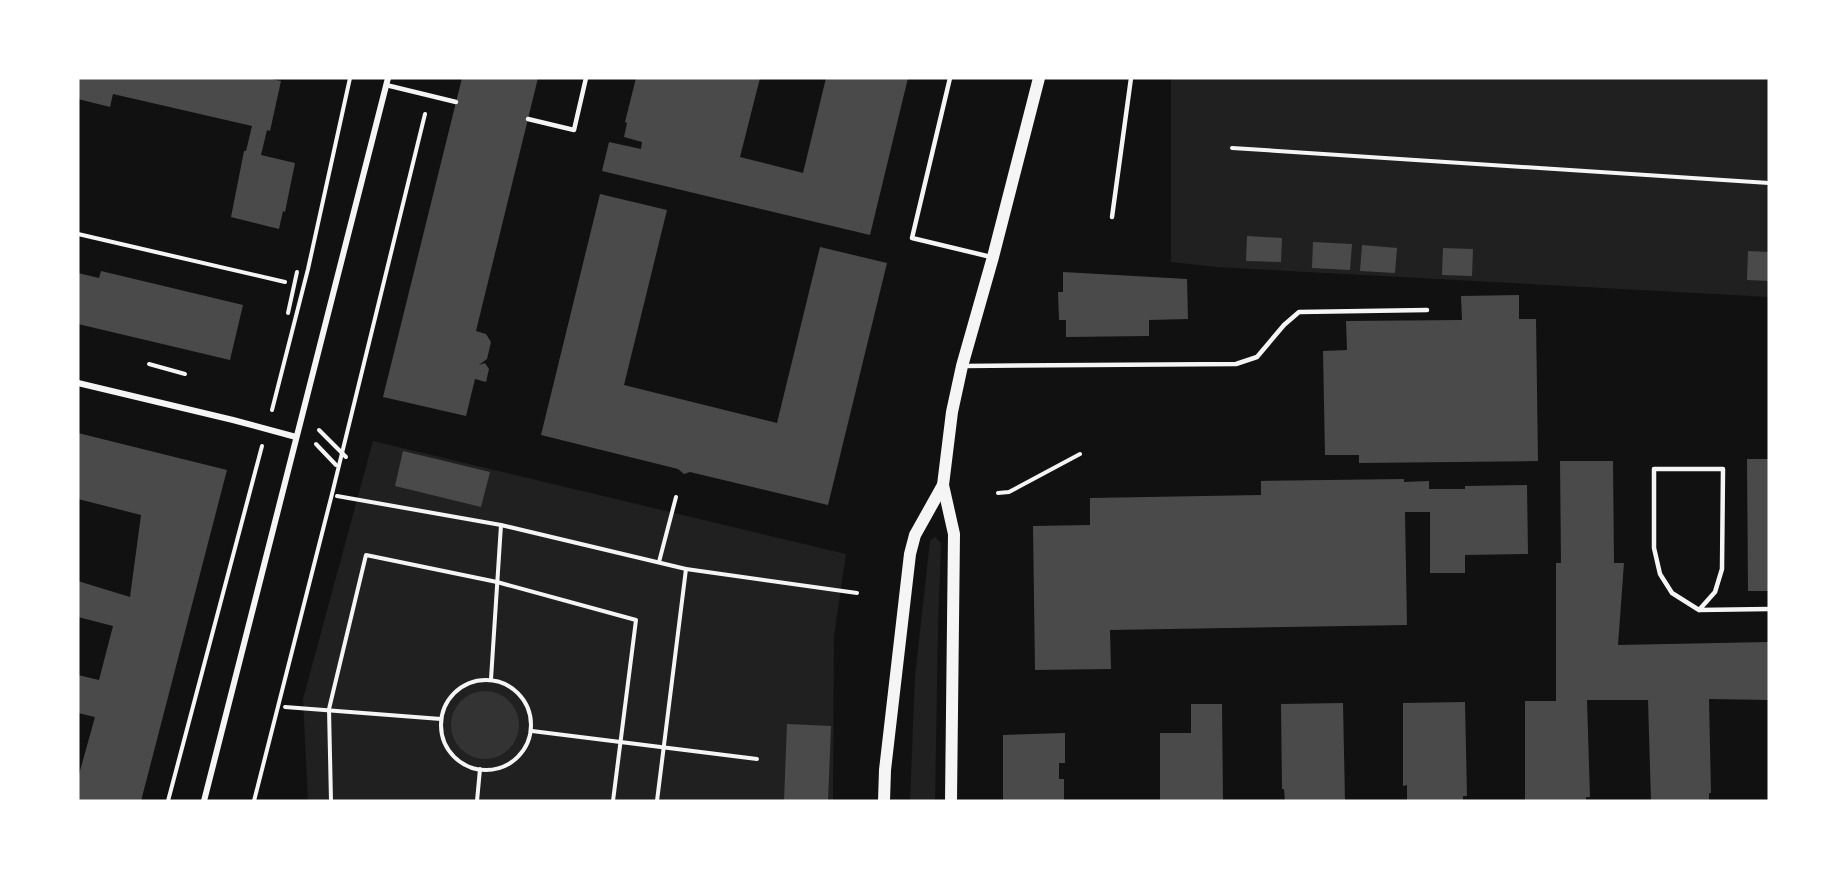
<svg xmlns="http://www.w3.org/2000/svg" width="1847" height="879" viewBox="0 0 1847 879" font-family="'Space Grotesk',sans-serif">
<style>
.green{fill:#202020}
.water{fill:#333}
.building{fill:#4a4a4a}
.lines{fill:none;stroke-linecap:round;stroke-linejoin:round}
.path{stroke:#f5f5f5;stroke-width:4}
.service{stroke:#f5f5f5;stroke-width:4.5}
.minor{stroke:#f5f5f5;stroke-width:6}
.secondary{stroke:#f5f5f5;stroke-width:12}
</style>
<rect width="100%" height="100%" fill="#111"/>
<g class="green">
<path d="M1171 78H1769V297L1216 267 1171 262Z"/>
<path d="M373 441 846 554 834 636 833 801H308L303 699Z"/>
<path d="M935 537 941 543 938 630 935 801H910L915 676 930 541Z"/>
</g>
<circle class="water" cx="485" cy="725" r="34"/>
<g class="building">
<path d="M78 78H267L281 81 270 131 267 130 261 155 295 163 285 212 283 211 279 229 231 217 244 151H246L252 126 113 94 110 107 78 99Z"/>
<path d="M462 78H538L476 331 486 334 491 342 487 359 479 365 485 363 489 369 486 382 475 379 466 416 383 397Z"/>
<path d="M636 78H760L740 157 803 173 826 78H908L870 235 602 171 609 142 641 149 642 142 624 137 627 123 625 122Z"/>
<path d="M600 194 667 210 624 385 777 423 820 247 887 263 828 505 690 472 684 474 678 469 541 435Z"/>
<path d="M1247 236 1282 238 1281 262 1246 261Z"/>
<path d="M1313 242 1352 244 1350 270 1312 268Z"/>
<path d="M1362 245 1397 248 1395 273 1360 271Z"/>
<path d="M1443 248 1473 249 1472 276 1442 275Z"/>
<path d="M1748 251 1769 252V281L1747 280Z"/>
<path d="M101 271 243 305 230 360 78 324V273L99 278Z"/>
<path d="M1063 272 1187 279 1188 319 1149 320V336L1066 337V320H1059L1058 292H1063Z"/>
<path d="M1519 295V319H1536L1538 461 1359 463V455H1325L1323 351 1347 350 1346 321 1462 320 1461 296Z"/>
<path d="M78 433 227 470 141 801H78V778L95 717 78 713V675L99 680 113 626 78 617V581L130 597 141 515 78 499Z"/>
<path d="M403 451 490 472 481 507 395 486Z"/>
<path d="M1747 459H1769V591H1748Z"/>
<path d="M1560 461H1613L1614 563H1624L1618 645 1769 642V700L1709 699 1711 793H1709V801H1651L1648 700H1587L1590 797H1586V801L1525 800V701H1556V563H1561Z"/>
<path d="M1404 479V482L1429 481V489H1465V486L1527 485 1528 554 1465 555V573H1430V512H1405L1407 625 1110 630 1111 669 1035 670 1033 526 1090 525V498L1261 495V481Z"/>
<path d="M1465 702 1467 796H1463V801H1407V785L1403 786V703Z"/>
<path d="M1343 703 1345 801H1285L1284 789H1282L1281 704Z"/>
<path d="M1191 704H1222L1223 801H1160V733H1191Z"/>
<path d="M787 724 831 726 828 801H784Z"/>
<path d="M1065 733V763H1059V779H1064V801H1003V735Z"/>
</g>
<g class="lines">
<g class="path">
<path d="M1232 148 1769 183"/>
<path d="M78 234 285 282"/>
<path d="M288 313 297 272"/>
<path d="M149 364 185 374"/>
<path d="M272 410 308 269 350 78"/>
<path d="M319 430 346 457"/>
<path d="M316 444 336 465"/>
<path d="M998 493 1009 492 1080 454"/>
<path d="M337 496 501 525 686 569 857 593"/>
<path d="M659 562 676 497"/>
<path d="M491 679 501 525"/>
<circle cx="486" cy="725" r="45"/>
<path d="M285 707 441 719"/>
<path d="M532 731 757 759"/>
<path d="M168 801 262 446"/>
<path d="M254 801 332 494 425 114"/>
<path d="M331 801 329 709 366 555 497 582 636 620 613 801"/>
<path d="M477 801 480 769"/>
<path d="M657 801 686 569"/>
</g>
<g class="service">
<path d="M950 78 912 238 991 257"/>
<path d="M386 85 456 102"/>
<path d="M528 119 574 130 586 78"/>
<path d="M1112 217 1131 78"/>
<path d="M964 366 1236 364 1257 357 1284 325 1299 312 1427 310"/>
<path d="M1699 610 1715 592 1722 569 1723 469H1654V548L1660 574 1672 593 1699 610 1769 609"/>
</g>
<g class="minor">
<path d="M78 383 233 420 296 437"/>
<path d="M204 801 388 78"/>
</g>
<g class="secondary">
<path d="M884 801 885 770 910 554 915 535 943 485"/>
<path d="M951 801 954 534 943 485 952 412 962 366 993 257 1039 78"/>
</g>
</g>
<rect width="1847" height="879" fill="none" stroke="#ffffff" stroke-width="159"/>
</svg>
